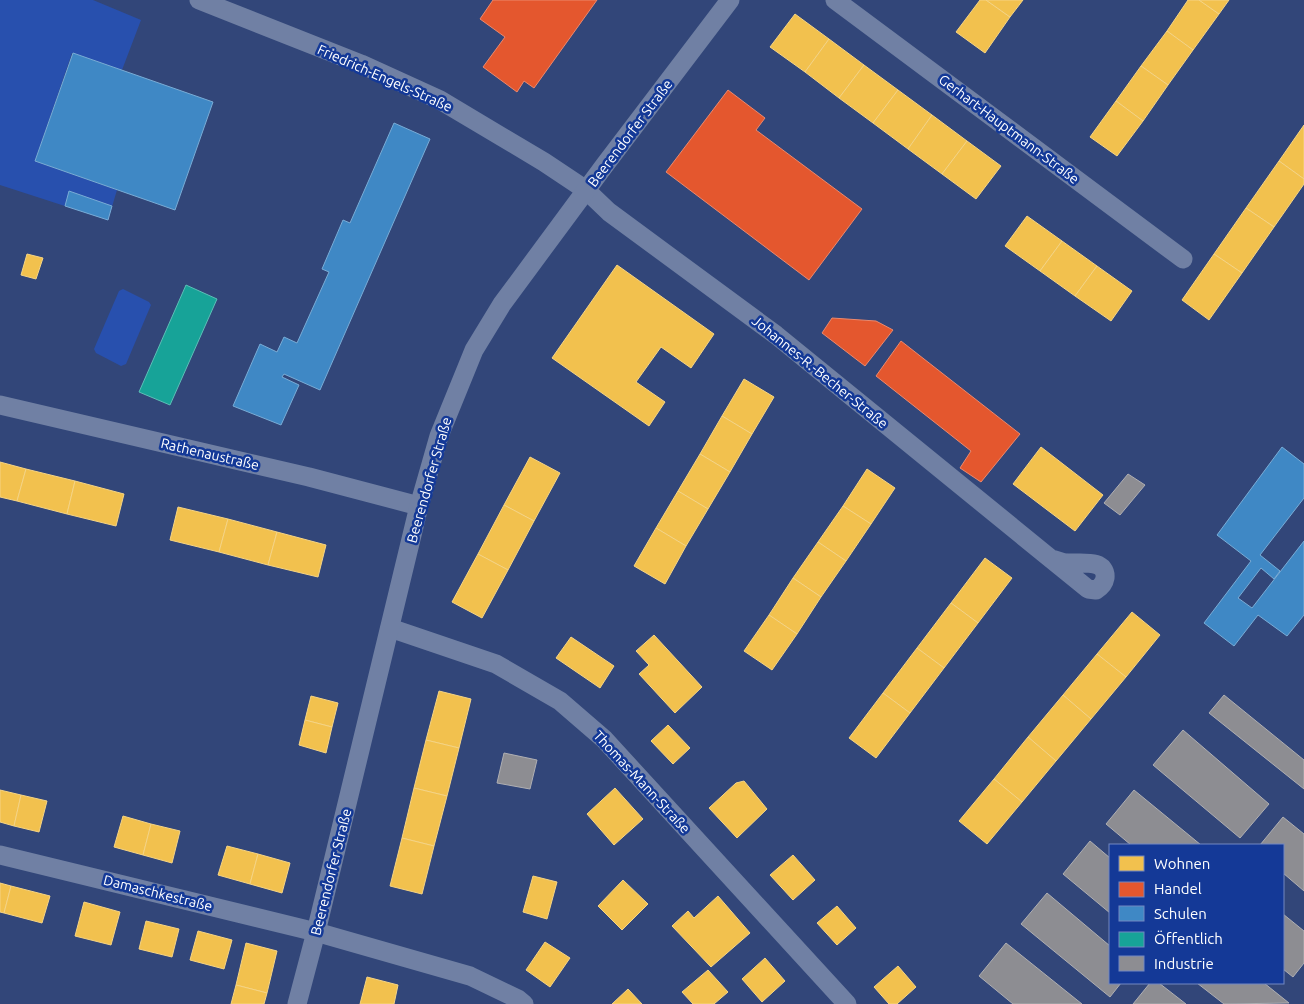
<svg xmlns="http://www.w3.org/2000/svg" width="1304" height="1004" viewBox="0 0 1304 1004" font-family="Ubuntu,sans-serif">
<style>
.green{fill:#2850ae}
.homes{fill:#f2c14e;stroke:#f6d483}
.shops{fill:#e4572e;stroke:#ec896d}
.schools{fill:#3f88c5;stroke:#79acd6}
.public{fill:#17a398;stroke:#5dbfb7}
.industry{fill:#8d8d92;stroke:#afafb3}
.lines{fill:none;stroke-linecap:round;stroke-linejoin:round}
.street{stroke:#7080a4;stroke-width:19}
.labels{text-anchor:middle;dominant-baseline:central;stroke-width:5;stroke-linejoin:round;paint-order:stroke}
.street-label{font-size:14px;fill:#fff;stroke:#143997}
</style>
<rect width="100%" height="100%" fill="#324679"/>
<g class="green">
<path d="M0 0H93L141 20 122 70 72 53 35 161 117 190 108 220 0 185Z"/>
<path d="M123 289 149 302 151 305 126 364 121 366 96 353 94 349 119 291Z"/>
</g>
<g class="homes">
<path d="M980 0H986L1010 17 985 53 956 32Z"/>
<path d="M986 0H1023L1010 17Z"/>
<path d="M1188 0H1199L1219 14 1193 50 1167 31Z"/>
<path d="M1199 0H1229L1219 14Z"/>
<path d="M795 14 829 39 805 72 770 47Z"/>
<path d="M1167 31 1193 50 1168 85 1141 66Z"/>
<path d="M829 39 864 65 839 98 805 72Z"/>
<path d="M864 65 898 90 873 123 839 98Z"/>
<path d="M1141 66 1168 85 1143 121 1116 101Z"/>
<path d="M898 90 932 115 908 149 873 123Z"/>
<path d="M1116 101 1143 121 1117 156 1090 137Z"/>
<path d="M932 115 967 141 942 174 908 149Z"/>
<path d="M1304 125V179L1279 161Z"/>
<path d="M967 141 1001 166 976 199 942 174Z"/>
<path d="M1279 161 1304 179V184L1274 227 1246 208Z"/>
<path d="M1246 208 1274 227 1242 273 1214 254Z"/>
<path d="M1027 216 1062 241 1040 271 1005 246Z"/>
<path d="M1062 241 1097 266 1075 296 1040 271Z"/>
<path d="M27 254 43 258 36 279 21 275Z"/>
<path d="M1214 254 1242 273 1209 320 1182 300Z"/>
<path d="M617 265 714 334 691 368 661 347 636 382 665 402 649 426 552 358Z"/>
<path d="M1097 266 1132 291 1111 321 1075 296Z"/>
<path d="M744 379 774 397 752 434 722 416Z"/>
<path d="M722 416 752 434 730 472 700 454Z"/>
<path d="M1041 447 1103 495 1075 531 1013 484Z"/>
<path d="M700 454 730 472 708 509 678 491Z"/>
<path d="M530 457 560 473 534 521 504 505Z"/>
<path d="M0 462 26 469 17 501 0 497Z"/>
<path d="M26 469 75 481 67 514 17 501Z"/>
<path d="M867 469 895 488 871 524 843 506Z"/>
<path d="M75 481 124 494 116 526 67 514Z"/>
<path d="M678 491 708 509 686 546 656 528Z"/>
<path d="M504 505 534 521 508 570 478 554Z"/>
<path d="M843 506 871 524 846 561 818 542Z"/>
<path d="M178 507 228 519 219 552 170 540Z"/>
<path d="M228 519 277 532 268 565 219 552Z"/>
<path d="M656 528 686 546 665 584 634 566Z"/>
<path d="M277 532 326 545 318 577 268 565Z"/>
<path d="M818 542 846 561 821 597 793 578Z"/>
<path d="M478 554 508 570 482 618 452 602Z"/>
<path d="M985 558 1012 578 978 623 951 603Z"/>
<path d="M793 578 821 597 797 634 769 615Z"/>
<path d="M951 603 978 623 944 668 917 648Z"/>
<path d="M1132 612 1160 635 1126 677 1097 654Z"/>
<path d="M769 615 797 634 772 670 744 651Z"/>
<path d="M654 635 702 687 675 713 639 674 649 665 636 651Z"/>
<path d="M571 637 614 666 600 688 556 658Z"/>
<path d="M917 648 944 668 910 713 883 693Z"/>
<path d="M1097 654 1126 677 1091 719 1063 695Z"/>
<path d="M439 691 471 699 459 748 426 740Z"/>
<path d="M883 693 910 713 876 758 849 738Z"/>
<path d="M1063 695 1091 719 1056 761 1028 737Z"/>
<path d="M311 696 338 703 332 727 305 720Z"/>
<path d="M305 720 332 727 326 753 299 745Z"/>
<path d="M668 725 690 748 673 764 651 741Z"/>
<path d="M1028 737 1056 761 1022 802 994 779Z"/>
<path d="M426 740 459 748 447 796 414 788Z"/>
<path d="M994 779 1022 802 987 844 959 821Z"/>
<path d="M744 781 767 809 737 838 709 808 736 783Z"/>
<path d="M414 788 447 796 434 846 402 838Z"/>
<path d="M615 788 643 819 614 845 587 814Z"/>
<path d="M0 790 21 795 14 826 0 822Z"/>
<path d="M21 795 47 801 39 832 14 826Z"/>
<path d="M123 816 151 824 143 855 114 847Z"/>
<path d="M151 824 180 831 172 863 143 855Z"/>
<path d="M402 838 434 846 422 894 390 886Z"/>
<path d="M227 846 258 854 250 884 218 875Z"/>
<path d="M258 854 290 863 282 893 250 884Z"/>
<path d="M793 855 815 880 793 900 770 875Z"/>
<path d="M533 876 557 882 547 919 523 912Z"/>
<path d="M623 880 648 904 622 930 598 906Z"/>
<path d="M0 883 11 886 4 913 0 912Z"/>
<path d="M11 886 50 896 42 923 4 913Z"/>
<path d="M718 896 750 933 711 967 672 926 688 911 694 918Z"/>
<path d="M84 902 120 912 111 945 75 936Z"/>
<path d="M837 906 856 928 837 945 817 923Z"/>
<path d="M146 921 179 929 172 957 139 949Z"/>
<path d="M198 931 232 940 224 969 190 960Z"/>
<path d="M545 942 570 958 550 987 526 970Z"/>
<path d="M246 943 277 951 267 993 236 985Z"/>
<path d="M765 958 785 981 762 1002 742 979Z"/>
<path d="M898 966 916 987 897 1004H889L874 987Z"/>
<path d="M708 970 728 992 714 1004H693L682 992Z"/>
<path d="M367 977 398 985 394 1004H360Z"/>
<path d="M236 985 267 993 264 1004H231Z"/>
<path d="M628 989 642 1004H612Z"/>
</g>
<g class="shops">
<path d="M493 0H597L534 88 524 81 517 92 483 67 505 37 480 19Z"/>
<path d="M728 90 765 118 756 130 862 209 809 280 666 172Z"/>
<path d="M832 318 876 321 893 330 865 366 822 333Z"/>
<path d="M901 341 1020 434 981 482 960 468 971 451 876 376Z"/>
</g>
<g class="schools">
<path d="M73 53 213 102 175 210 35 161Z"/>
<path d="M394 123 430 139 320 390 284 374 282 377 299 385 281 425 233 406 260 344 277 352 284 337 297 343 329 272 322 269 343 220 350 223Z"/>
<path d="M69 191 112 206 108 220 65 206Z"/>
<path d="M1282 447 1304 464V498L1260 555 1280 571 1274 579 1261 568 1238 598 1252 608 1304 541V615L1287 636 1258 615 1234 646 1204 623 1251 561 1217 535Z"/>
</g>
<path class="public" d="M186 285 217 299 170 405 139 392Z"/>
<g class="industry">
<path d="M1128 474 1145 485 1120 515 1104 503Z"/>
<path d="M1224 695 1304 760V789L1209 713Z"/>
<path d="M1183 730 1269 804 1240 838 1153 765Z"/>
<path d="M504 753 537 760 530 789 497 783Z"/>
<path d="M1134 790 1201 845H1131L1106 824Z"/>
<path d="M1283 817 1304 834V891L1283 873V845H1260Z"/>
<path d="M1090 841 1110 858V913L1063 874Z"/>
<path d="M1047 893 1110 946V983H1121L1110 997 1021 924Z"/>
<path d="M1283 914 1304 931V963L1293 977 1283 969Z"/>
<path d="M1006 943 1082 1004H1013L979 976Z"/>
<path d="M1150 983H1159L1186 1004H1133Z"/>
<path d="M1197 983H1264L1289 1003 1224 1004Z"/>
</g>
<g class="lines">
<g class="street">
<path d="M199 0 361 64 440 100 544 162 586 190 609 212 776 335 1088 589 1096 590C1101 587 1104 584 1105 578 1107 558 1078 564 1066 563 1061 562 1056 560 1051 559"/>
<path d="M835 0 1183 259"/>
<path d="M0 405 309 477 419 506"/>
<path d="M390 628 496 664 560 701 604 739 847 1004"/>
<path d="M0 855 316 932 470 976 518 999 524 1004"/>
<path d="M297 1004 316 932 419 506 439 436 474 350 502 304 604 166 730 0"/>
</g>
</g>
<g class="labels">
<g class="street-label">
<text transform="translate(385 78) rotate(24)">Friedrich-Engels-Straße</text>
<text transform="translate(1009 129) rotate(37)">Gerhart-Hauptmann-Straße</text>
<text transform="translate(630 133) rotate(-53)">Beerendorfer Straße</text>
<text transform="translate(820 372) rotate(39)">Johannes-R.-Becher-Straße</text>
<text transform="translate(210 454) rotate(13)">Rathenaustraße</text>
<text transform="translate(429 480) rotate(-74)">Beerendorfer Straße</text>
<text transform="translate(642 782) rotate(47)">Thomas-Mann-Straße</text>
<text transform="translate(331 872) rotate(-76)">Beerendorfer Straße</text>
<text transform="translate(158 893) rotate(14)">Damaschkestraße</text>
</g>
</g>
<rect x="1109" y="844" width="175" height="140" fill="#143997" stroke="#7288c1"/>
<rect x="1119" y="856" width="25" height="15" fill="#f2c14e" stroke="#7288c1"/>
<text x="1154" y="869" font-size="15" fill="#ffffff">Wohnen</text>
<rect x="1119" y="882" width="25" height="15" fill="#e4572e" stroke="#7288c1"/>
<text x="1154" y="894" font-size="15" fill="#ffffff">Handel</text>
<rect x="1119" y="906" width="25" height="15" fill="#3f88c5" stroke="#7288c1"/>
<text x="1154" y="919" font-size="15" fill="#ffffff">Schulen</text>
<rect x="1119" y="932" width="25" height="15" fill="#17a398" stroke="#7288c1"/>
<text x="1154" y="944" font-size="15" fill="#ffffff">Öffentlich</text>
<rect x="1119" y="956" width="25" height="15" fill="#8d8d92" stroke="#7288c1"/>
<text x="1154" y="969" font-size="15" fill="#ffffff">Industrie</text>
</svg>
